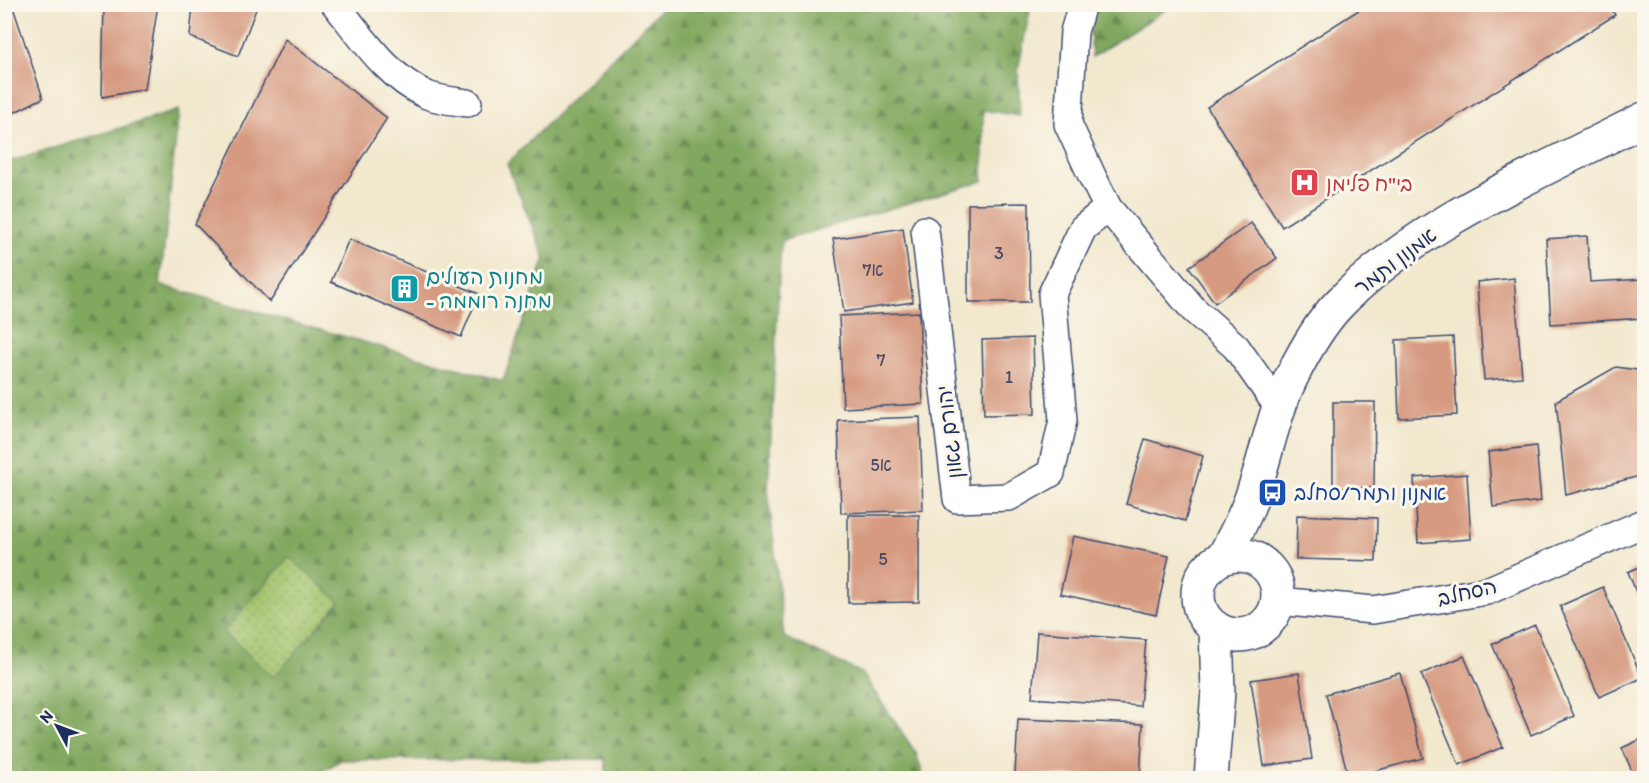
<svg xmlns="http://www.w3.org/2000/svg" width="1649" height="783" viewBox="0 0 1649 783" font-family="Itim,'Playpen Sans Hebrew',sans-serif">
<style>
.forest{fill:url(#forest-firs);stroke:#4e6c5e;stroke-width:1.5}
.park{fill:url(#park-dots);stroke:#5e7864;stroke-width:1.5}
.building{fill:#d69a80}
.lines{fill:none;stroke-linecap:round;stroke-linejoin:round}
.minor-casing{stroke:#3b4b6f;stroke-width:30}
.tertiary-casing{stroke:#3b4b6f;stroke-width:36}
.minor{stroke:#fff;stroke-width:27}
.tertiary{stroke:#fff;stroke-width:33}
.labels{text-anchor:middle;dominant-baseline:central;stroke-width:6;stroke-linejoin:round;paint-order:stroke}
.number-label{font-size:18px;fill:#4a4a66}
.health-label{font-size:21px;fill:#be3a42;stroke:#fbf7ec;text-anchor:start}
.street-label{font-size:21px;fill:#1b2f5e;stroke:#fbf7ec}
.culture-label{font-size:21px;fill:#0d838f;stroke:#fbf7ec;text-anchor:start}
.transit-label{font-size:21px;fill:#164399;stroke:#fbf7ec;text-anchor:start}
</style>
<defs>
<pattern id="forest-firs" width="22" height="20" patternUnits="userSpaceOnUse" patternTransform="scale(1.5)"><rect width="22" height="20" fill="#81a85e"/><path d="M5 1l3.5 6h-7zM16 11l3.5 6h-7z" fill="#698951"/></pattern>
<pattern id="park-dots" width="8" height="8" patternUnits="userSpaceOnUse" patternTransform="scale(1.5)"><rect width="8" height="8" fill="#a2c26a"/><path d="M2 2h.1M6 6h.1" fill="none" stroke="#839e5a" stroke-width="1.8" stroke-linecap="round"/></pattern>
</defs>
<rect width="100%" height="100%" fill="#fbf7ec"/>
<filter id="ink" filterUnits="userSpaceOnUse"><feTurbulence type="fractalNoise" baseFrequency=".0167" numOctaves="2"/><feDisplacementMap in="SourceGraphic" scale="12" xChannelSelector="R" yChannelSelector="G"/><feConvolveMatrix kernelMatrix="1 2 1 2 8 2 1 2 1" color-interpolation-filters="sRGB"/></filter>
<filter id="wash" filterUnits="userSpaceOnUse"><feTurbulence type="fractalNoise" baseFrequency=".008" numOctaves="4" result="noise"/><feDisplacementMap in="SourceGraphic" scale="24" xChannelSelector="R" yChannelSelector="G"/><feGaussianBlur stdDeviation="1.35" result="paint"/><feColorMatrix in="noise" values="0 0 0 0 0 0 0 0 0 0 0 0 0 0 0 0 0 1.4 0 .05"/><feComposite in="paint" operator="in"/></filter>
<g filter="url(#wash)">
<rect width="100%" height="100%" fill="#f2e8ce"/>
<g class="forest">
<path d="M665 5H1031L1018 70 1020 116 983 110V181L781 241 768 491 784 637 862 673 916 753 924 778H607L605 759 341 760 311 778H5V163L179 110 160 285 503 381 545 258 507 164Z"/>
<path d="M1094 5H1173L1092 57 1089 15Z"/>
</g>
<path class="park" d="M289 557 340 602 274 677 223 632Z"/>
<g id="blocks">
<g class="building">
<path d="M4 4H12L43 98 9 115 4 109Z"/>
<path d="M104 4H158L145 89 102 97Z"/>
<path d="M193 4H258L238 56 190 37Z"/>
<path d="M1368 4H1608L1615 15 1282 227 1207 107Z"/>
<path d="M285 39 387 118 270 302 195 224Z"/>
<path d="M1029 203 1030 302H968V204Z"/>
<path d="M1251 223 1277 258 1215 303 1189 267Z"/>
<path d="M903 228 913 302 844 312 833 239Z"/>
<path d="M1587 236 1590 282 1644 279V318L1551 324 1546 239Z"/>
<path d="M349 239 479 294 461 337 331 282Z"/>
<path d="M1514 278 1522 377 1484 380 1477 282Z"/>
<path d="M919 312 923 404 843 408 839 316Z"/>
<path d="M1453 337 1457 415 1399 418 1396 340Z"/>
<path d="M1033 338 1035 414 984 415 982 340Z"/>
<path d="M1616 367 1644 371V475L1566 495 1556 401Z"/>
<path d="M1333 402H1375L1374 488H1333Z"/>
<path d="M920 417 923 510 841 513 838 420Z"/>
<path d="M1145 439 1203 456 1185 521 1126 504Z"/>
<path d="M1536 446 1541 501 1493 507 1488 452Z"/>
<path d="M1467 474 1471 539 1418 543 1414 478Z"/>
<path d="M848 515H919V602L848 603Z"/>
<path d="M1297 515 1377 518 1376 561 1296 559Z"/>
<path d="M1073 536 1169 556 1156 615 1060 594Z"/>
<path d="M1644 565V611L1628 572Z"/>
<path d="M1603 587 1642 678 1599 697 1560 606Z"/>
<path d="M1535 625 1574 716 1531 735 1492 644Z"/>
<path d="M1037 632 1146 640 1140 706 1032 698Z"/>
<path d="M1464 656 1503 747 1459 765 1421 674Z"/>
<path d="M1299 673 1312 759 1264 766 1251 680Z"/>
<path d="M1400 673 1423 758 1349 778 1326 694Z"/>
<path d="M1018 719 1143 724 1140 778 1015 774Z"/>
<path d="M1644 738V778H1635L1622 748Z"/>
</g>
</g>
</g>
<g filter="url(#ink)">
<use href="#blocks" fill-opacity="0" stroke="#3b4b6f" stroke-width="1.5"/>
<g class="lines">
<defs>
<g id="minor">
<path d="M335 4C362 37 387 77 427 95 439 100 454 101 468 103"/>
<path d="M1082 4 1074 32 1068 124 1093 178 1108 208 1194 310 1236 347 1279 408"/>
<path d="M925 230 957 499 1009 497 1051 473 1063 420 1052 294 1083 228 1108 208"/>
<path d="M1278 601 1373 610 1487 591 1644 523"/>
</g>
<g id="tertiary">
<circle cx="1238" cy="595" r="40"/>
<path d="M1224 557C1233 538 1244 519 1251 499 1266 458 1273 413 1293 374 1305 350 1320 324 1338 305 1415 224 1545 170 1644 119"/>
<path d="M1211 778 1218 692 1216 628"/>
</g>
</defs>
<use href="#minor" class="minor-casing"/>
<use href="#tertiary" class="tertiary-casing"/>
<use href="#minor" class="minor"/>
<use href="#tertiary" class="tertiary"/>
</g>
</g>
<defs>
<symbol id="hospital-square" viewBox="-11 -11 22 22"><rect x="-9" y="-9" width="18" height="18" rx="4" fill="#e0444e" stroke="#fbf7ec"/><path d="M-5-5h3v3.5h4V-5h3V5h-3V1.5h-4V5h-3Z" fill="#fff"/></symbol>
<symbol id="building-square" viewBox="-11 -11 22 22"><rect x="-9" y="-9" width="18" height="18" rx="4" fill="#0f9aa8" stroke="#fbf7ec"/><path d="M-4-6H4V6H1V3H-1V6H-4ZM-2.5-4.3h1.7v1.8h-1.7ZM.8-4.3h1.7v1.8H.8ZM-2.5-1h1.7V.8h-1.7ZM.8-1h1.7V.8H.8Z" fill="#fff"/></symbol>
<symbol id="bus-square" viewBox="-11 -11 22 22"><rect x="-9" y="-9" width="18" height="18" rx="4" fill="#1a4fb4" stroke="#fbf7ec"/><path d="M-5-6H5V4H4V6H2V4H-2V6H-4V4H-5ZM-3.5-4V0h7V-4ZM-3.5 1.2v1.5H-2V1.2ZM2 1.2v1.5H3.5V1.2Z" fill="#fff"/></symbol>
</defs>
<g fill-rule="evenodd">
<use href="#hospital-square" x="1288" y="166" width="33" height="33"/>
<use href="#building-square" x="388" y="272" width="33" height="33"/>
<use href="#bus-square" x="1256" y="476" width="33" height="33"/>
</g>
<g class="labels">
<g class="number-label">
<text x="999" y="253">3</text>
<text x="873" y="270">7א</text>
<text x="881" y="360">7</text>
<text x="1009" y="377">1</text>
<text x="881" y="465">5א</text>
<text x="883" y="559">5</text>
</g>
<g class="health-label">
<text x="1326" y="183">בי"ח פלימן</text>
</g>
<g class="street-label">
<text transform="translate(1395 261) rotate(-37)">אמנון ותמר</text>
<text transform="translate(949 432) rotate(-97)">יהורם גאון</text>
<text transform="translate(1467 592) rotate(-13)">הסחלב</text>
</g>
<g class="culture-label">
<text x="426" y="276">מחנות העולים<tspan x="426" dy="24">- מחנה רוממה</tspan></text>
</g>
<g class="transit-label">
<text x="1294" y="492">אמנון ותמר/סחלב</text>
</g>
</g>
<rect width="1649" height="783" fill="none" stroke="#fbf7ec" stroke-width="24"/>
<g transform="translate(57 726) rotate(311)" stroke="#fbf7ec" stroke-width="4.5" paint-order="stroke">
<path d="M0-4.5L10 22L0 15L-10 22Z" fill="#1b2f5e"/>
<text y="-9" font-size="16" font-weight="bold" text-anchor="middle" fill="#1b2f5e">N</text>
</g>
</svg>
